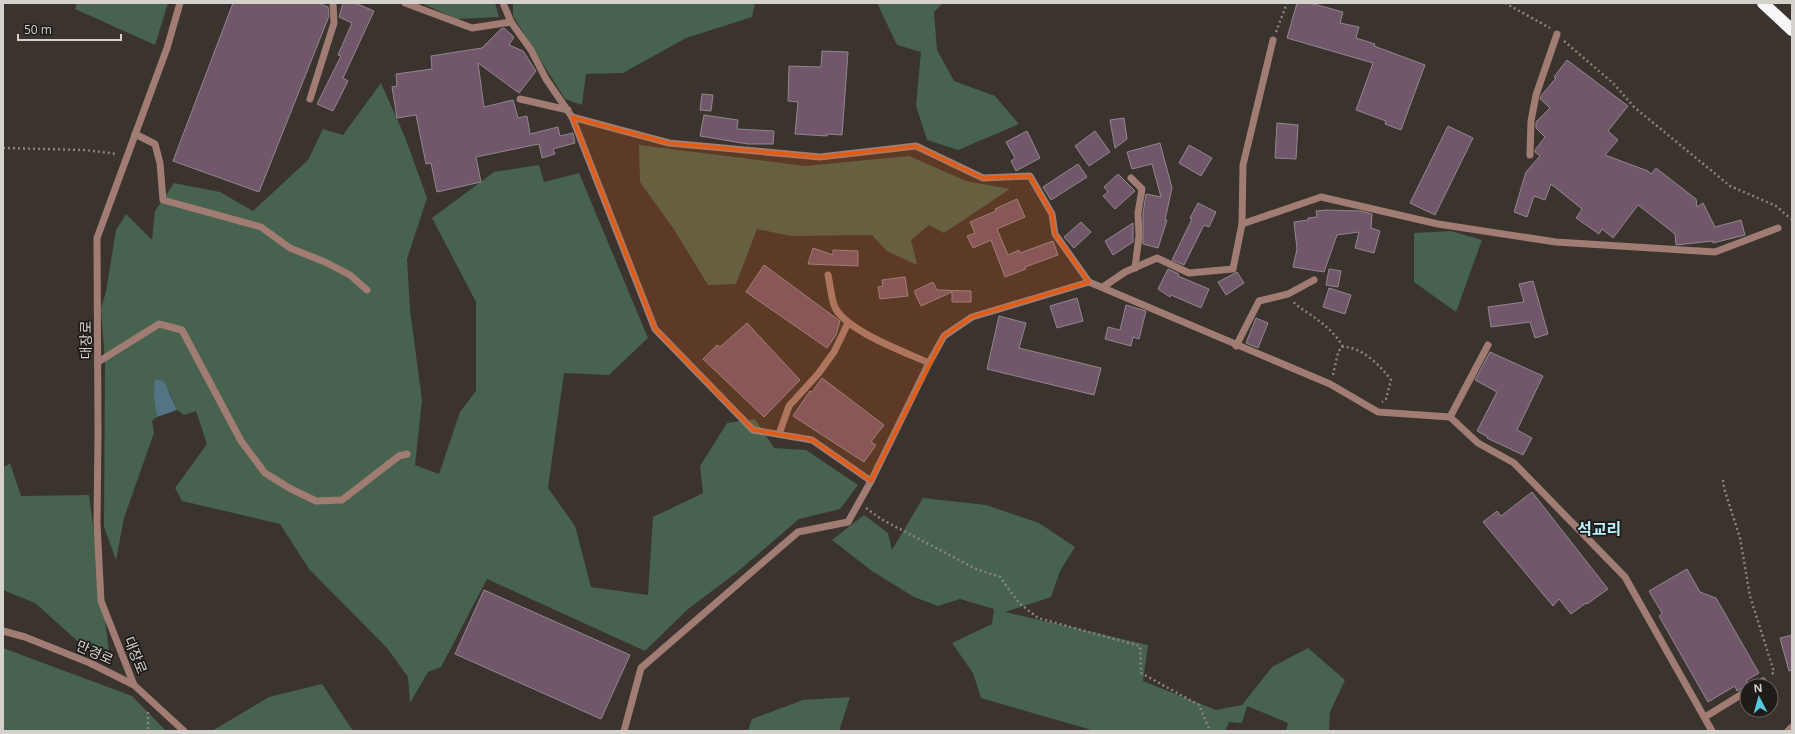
<svg xmlns="http://www.w3.org/2000/svg" width="1795" height="734" viewBox="0 0 1795 734" font-family="'Open Sans','Noto Sans KR',sans-serif">
<style>
.green{fill:#47624e}
.water{fill:#527485}
.building{fill:#72576b;stroke:#90888e}
.lines{fill:none;stroke-linecap:round;stroke-linejoin:round}
.path{stroke:#89847f;stroke-width:2.5;stroke-dasharray:2 3;stroke-linecap:butt}
.minor{stroke:#a07c72;stroke-width:7}
.highway{stroke:#f7f7f7;stroke-width:12}
.marked{fill:#e8590c;fill-opacity:0.2;stroke:#e8590c;stroke-width:3;stroke-linejoin:round}
.labels{text-anchor:middle;dominant-baseline:central;stroke-width:3.5;stroke-linejoin:round;paint-order:stroke}
.street-label{font-size:14px;fill:#d5d1cd;stroke:#1f1b19}
.quarter-label{font-size:16px;font-weight:bold;fill:#b6effa;stroke:#1f1b19}
</style>
<rect width="100%" height="100%" fill="#3a332e"/>
<g class="green">
<path d="M77 3H168L155 45 75 9Z"/>
<path d="M421 3H495L499 17 457 19Z"/>
<path d="M513 3H755L752 17 686 38 623 73 586 74 582 105 565 99 513 16Z"/>
<path d="M877 3H943L934 12 937 50 954 81 995 96 1019 124 958 150 927 140 916 106 921 52 897 45Z"/>
<path d="M381 83 405 137 427 198 407 259 410 310 422 400 415 465 439 474 460 412 476 391V302L432 218 494 172 539 165 544 182 579 173 648 338 609 375 564 373 548 488 575 526 591 587 648 595 653 517 703 493 700 466 727 423 755 419 774 448 806 450 858 485 840 509 799 519 736 573 688 609 645 651 487 579 441 667 428 672 410 703 408 677 387 648 309 569 280 524 182 501 175 488 207 444 196 411 184 415 177 410 169 391 157 411V417L152 421 154 433 124 518 116 560 104 527 105 364 101 308 106 292 116 230 126 214 152 240 155 211 174 183 220 192 253 211 308 160 323 129 343 135Z"/>
<path d="M639 145 805 166 909 156 966 181 1010 189 944 233 929 225 911 240 917 265 887 251 872 235 791 236 757 229 736 284 708 285 673 228 640 182Z"/>
<path d="M1451 231 1482 240 1456 312 1414 282V233Z"/>
<path d="M10 463 21 496 89 495 110 659 82 645 35 603 3 590V468Z"/>
<path d="M923 498 986 505 1039 523 1075 547 1060 571 1051 597 1005 612 1148 645 1143 681 1216 710 1242 705 1272 667 1308 648 1345 680 1330 712 1329 731H1286L1288 723 1247 706 1242 723 1229 722 1225 731H1095L981 698 973 673 952 643 992 624 994 609 960 599 938 606 914 597 872 571 832 540 864 515 888 533 892 550Z"/>
<path d="M3 648 132 696 166 731H3Z"/>
<path d="M322 684 353 731H212L269 697Z"/>
<path d="M850 697 839 731H748L752 719 803 700Z"/>
</g>
<path class="water" d="M155 379 164 381 177 410 157 417 154 396Z"/>
<g class="building">
<path d="M233 3H318L328 7 329 16 259 192 173 161Z"/>
<path d="M343 3H355L374 11 343 78 348 81 333 111 317 104 341 56 338 55 352 23 339 17Z"/>
<path d="M1297 3H1310L1343 12 1340 23 1359 27 1356 38 1375 44 1374 46 1425 65 1401 130 1385 124 1386 121 1356 110 1373 63 1287 38Z"/>
<path d="M504 28 514 37 509 45 523 51 536 71 519 93 478 63 484 107 513 100 518 118 527 116 530 134 558 127 560 136 573 133 575 143 553 149 555 154 542 158 539 144 476 157 481 182 437 192 431 163 426 164 416 115 397 118 392 87 397 86 396 74 432 69 431 56 482 48 501 29Z"/>
<path d="M822 51 848 52 842 135 827 134V136L795 134 798 102 788 101 789 66 821 67Z"/>
<path d="M1567 60 1628 106 1608 131 1618 140 1605 155 1648 171 1651 174 1656 168 1696 199 1697 207 1703 203 1715 227 1741 220 1745 235 1713 243V241L1676 245 1675 234 1638 205 1613 238 1602 229 1599 234 1576 218 1582 209 1551 184 1545 200 1534 196 1527 217 1514 212 1526 172 1540 156 1535 152V150L1545 137 1536 128V122L1550 108 1540 99 1541 96 1556 78 1554 77Z"/>
<path d="M702 94 713 95 711 111 700 110Z"/>
<path d="M704 115 738 120 737 129 774 131 773 144H748L700 136Z"/>
<path d="M1124 118 1127 139 1115 148 1110 120Z"/>
<path d="M1277 123 1298 125 1296 159 1275 158Z"/>
<path d="M1448 126 1473 138 1435 215 1410 203Z"/>
<path d="M1027 131 1040 158 1016 171 1011 161 1015 158 1006 142Z"/>
<path d="M1095 131 1110 152 1089 166 1075 146Z"/>
<path d="M1160 143 1172 188 1165 220H1167L1158 248 1143 244V213L1146 194 1161 197 1152 164 1132 169 1127 152Z"/>
<path d="M1189 145 1212 158 1201 176 1179 163Z"/>
<path d="M1078 164 1087 177 1051 200 1043 187Z"/>
<path d="M1118 174 1135 191 1115 209 1103 196 1108 192 1104 187Z"/>
<path d="M1017 199 1025 217 997 229 1008 255 1019 250 1020 253 1053 241 1058 255 1025 267 1026 269 1005 277 991 240 973 248 967 236 975 233 970 222 996 211 995 209Z"/>
<path d="M1198 203 1216 212 1209 227 1204 225 1184 265 1172 260 1192 219 1190 218Z"/>
<path d="M1326 210 1361 211 1372 214 1371 228 1380 231 1374 253 1355 248 1359 232 1337 235 1324 272 1293 267 1297 249 1294 222 1308 220V218L1317 217 1316 211Z"/>
<path d="M1081 222 1091 232 1074 248 1064 237Z"/>
<path d="M1133 223V242L1113 255 1105 241Z"/>
<path d="M813 248 833 255V250L858 251V266L808 264Z"/>
<path d="M764 265 840 321 836 335 827 348 746 292Z"/>
<path d="M1168 269 1179 274 1178 276 1209 289 1201 308 1171 295 1170 297 1158 289Z"/>
<path d="M1329 269 1341 271 1338 287 1326 285Z"/>
<path d="M1237 272 1244 283 1226 295 1218 282Z"/>
<path d="M905 277 908 296 880 299 878 287 883 286 882 280Z"/>
<path d="M1533 281 1548 334 1535 338 1530 322 1491 327 1488 307 1524 302 1519 284Z"/>
<path d="M933 282 937 290 971 291V302H952V292L921 306 914 291Z"/>
<path d="M1329 288 1351 295 1345 314 1323 307Z"/>
<path d="M1077 298 1083 321 1057 328 1050 306Z"/>
<path d="M1126 305 1146 311 1139 339 1133 337 1131 346 1105 339 1108 327 1120 330Z"/>
<path d="M999 316 1026 323 1019 348 1101 368 1094 395 987 369Z"/>
<path d="M1256 318 1268 323 1258 348 1246 343Z"/>
<path d="M747 323 800 380 764 417 703 359 717 345 720 347Z"/>
<path d="M1490 352 1543 376 1517 430 1532 438 1523 455 1487 438 1488 437 1477 431 1497 392 1475 380Z"/>
<path d="M822 378 884 425 871 442 876 445 864 462 793 416 810 391 812 392Z"/>
<path d="M1532 492 1608 589 1587 604 1586 603 1571 614 1559 599 1553 606 1483 522 1497 511 1501 516Z"/>
<path d="M1687 569 1700 592 1716 598 1759 673 1747 680V686L1737 691 1735 686 1708 702 1659 616 1662 613 1649 591Z"/>
<path d="M484 590 630 655 601 719 455 654Z"/>
<path d="M1792 635V670L1789 671 1780 638Z"/>
</g>
<g class="lines">
<g class="path">
<path d="M1505 3 1550 28"/>
<path d="M1276 32 1287 3"/>
<path d="M1564 41 1614 84 1634 107 1730 186 1776 206 1791 219"/>
<path d="M3 148 85 150 117 154"/>
<path d="M1294 302 1295 304C1313 317 1332 327 1343 347"/>
<path d="M1333 375 1338 353 1341 347C1360 345 1381 366 1391 380L1386 399 1382 402"/>
<path d="M1723 480 1724 488 1740 538 1750 596 1774 672 1771 675"/>
<path d="M866 508 881 519 976 569 1000 577 1019 603 1038 618 1140 646 1141 673 1199 705 1210 731"/>
<path d="M148 712V731"/>
</g>
<g class="minor">
<path d="M405 3 472 28 511 22 531 50 546 79 572 117 655 329 753 430 812 440 871 481"/>
<path d="M503 3 511 22"/>
<path d="M310 99 334 23 333 3"/>
<path d="M520 99 568 110"/>
<path d="M572 117 669 143 820 157 916 146 983 178 1030 176 1052 214 1055 234 1089 282"/>
<path d="M135 134 155 144 160 163 163 200 261 227 290 248 325 262 350 275 367 290"/>
<path d="M1530 155 1531 121 1536 95 1557 34"/>
<path d="M1131 178 1142 189 1138 213 1139 236 1135 268"/>
<path d="M1242 224 1321 197 1438 224 1556 242 1715 252 1778 228"/>
<path d="M828 275C830 284 831 295 834 305 843 330 905 352 929 363"/>
<path d="M1103 287 1125 272 1157 258 1189 273 1233 269 1242 224 1243 165 1273 40"/>
<path d="M1236 346 1259 301 1288 294 1314 280"/>
<path d="M98 362 159 324 182 330 241 441 265 473 291 489 316 501 342 500 399 456 407 454"/>
<path d="M1450 417 1488 345"/>
<path d="M779 434 789 406 818 374 834 352 848 323"/>
<path d="M3 631 25 637 90 663 134 685 184 731"/>
<path d="M134 685 101 601 97 523 98 432 97 238 167 48 180 3"/>
<path d="M1755 686 1763 681"/>
<path d="M1705 717 1747 691"/>
<path d="M624 731 641 668 798 532 848 522 871 481 929 363 944 336 972 317 1089 282 1330 384 1378 412 1450 417 1478 443 1514 463 1625 577 1712 731"/>
<path d="M1788 731 1792 727"/>
</g>
<path class="highway" d="M1763 3 1792 30"/>
</g>
<path class="marked" d="M572 117 669 143 820 157 916 146 983 178 1030 176 1052 214 1055 234 1089 282 972 317 944 336 871 481 812 440 753 430 655 329Z"/>
<g class="labels">
<g class="street-label">
<text transform="translate(85 340) rotate(-90)">대장로</text>
<text transform="translate(95 652) rotate(24)">만경로</text>
<text transform="translate(136 655) rotate(68)">대장로</text>
</g>
<g class="quarter-label">
<text x="1599" y="529">석교리</text>
</g>
</g>
<rect width="1795" height="734" fill="none" stroke="#d5d1cd" stroke-width="8"/>
<g transform="translate(1759 698) rotate(354)"><circle r="19" fill="#1f1b19" stroke="#686461"/>
<path d="M0-3L7 15L0 10L-7 15Z" fill="#55cadf"/>
<text y="-6" font-size="11" font-weight="bold" text-anchor="middle" fill="#d5d1cd">N</text>
</g>
<path d="M18 34v6h103v-6" fill="none" stroke="#d5d1cd" stroke-width="2"/>
<text x="24" y="34" font-size="12" fill="#d5d1cd" stroke="#1f1b19" stroke-width="3" paint-order="stroke">50 m</text>
</svg>
